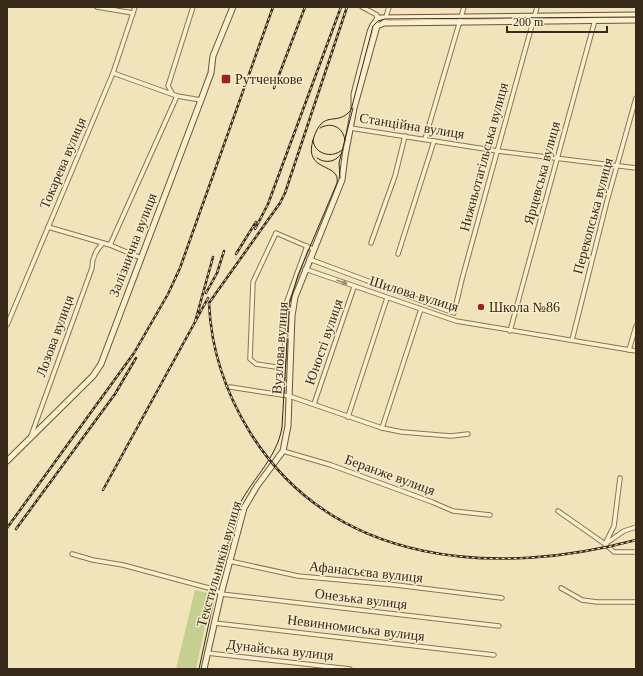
<svg xmlns="http://www.w3.org/2000/svg" width="643" height="676" viewBox="0 0 643 676" font-family="'Times New Roman',serif">
<style>
.green{fill:#c5cf8f}
.lines{fill:none;stroke-linecap:round;stroke-linejoin:round}
.street-casing{stroke:#897354;stroke-width:5.5}
.secondary-casing{stroke:#6b5437;stroke-width:7}
.street{stroke:#fbf0ce;stroke-width:3.5}
.secondary{stroke:#fbf0ce;stroke-width:5}
.tram{stroke:#37291a;stroke-width:1}
.rail-casing{stroke:#37291a;stroke-width:2.5}
.rail{stroke:#f8edcb;stroke-width:1;stroke-dasharray:3;stroke-linecap:butt}
.oneway{fill:#998c74}
.poi-dot{fill:#9d251f;stroke:#f8edcb;stroke-width:1.5}
.labels{text-anchor:middle;dominant-baseline:central;stroke-width:3;stroke-linejoin:round;paint-order:stroke}
.poi-label{font-size:14px;fill:#37291a;stroke:#f8edcb;text-anchor:start}
.street-label{font-size:14px;fill:#37291a;stroke:#f8edcb}
</style>
<rect width="100%" height="100%" fill="#f1e4bb"/>
<path class="green" d="M195 590 212 594 196 669H176Z"/>
<g class="lines">
<defs>
<g id="street">
<path d="M97 7 133 13"/>
<path d="M362 7 377 15 376 21"/>
<path d="M385 20 389 7"/>
<path d="M113 73 177 96 201 100"/>
<path d="M172 93 168 86 193 7"/>
<path d="M350 128 498 151 636 168"/>
<path d="M425 139 464 7"/>
<path d="M48 227 110 245 141 258"/>
<path d="M371 243 395 176 405 136"/>
<path d="M110 245 177 96"/>
<path d="M398 254 434 141"/>
<path d="M309 259 454 313 462 279 537 7"/>
<path d="M305 269 456 321 636 351"/>
<path d="M7 325 113 73 135 7"/>
<path d="M510 331 595 20"/>
<path d="M572 340 607 201 636 98"/>
<path d="M629 350 636 326"/>
<path d="M283 368 256 364 250 359 253 282 276 233 313 249"/>
<path d="M230 387 289 396 382 428 402 432 451 436 468 434"/>
<path d="M282 395 287 301 307 246"/>
<path d="M314 404 354 287"/>
<path d="M348 417 387 298"/>
<path d="M382 428 421 309"/>
<path d="M31 436 92 268C92 258 95 251 103 243"/>
<path d="M283 451 331 465 432 502 453 511 490 515"/>
<path d="M558 511 605 544 614 526 620 478"/>
<path d="M636 527 624 531 605 544 614 552H636"/>
<path d="M72 554 93 560 123 565 216 590 221 594 499 626"/>
<path d="M229 561 298 576 396 585 502 598"/>
<path d="M561 588 582 600 597 602H636"/>
<path d="M214 623 494 655"/>
<path d="M207 653 350 669"/>
</g>
<g id="secondary">
<path d="M354 105V94L370 32 373 25 379 18 636 15"/>
<path d="M7 461 93 376 101 364 201 100 211 73 213 56 233 7"/>
<path d="M204 669 221 594 244 508 257 486 283 451 288 426 292 316 295 297 342 180 345 156 354 108 377 26 384 23 636 20"/>
</g>
</defs>
<use href="#street" class="street-casing"/>
<use href="#secondary" class="secondary-casing"/>
<use href="#street" class="street"/>
<use href="#secondary" class="secondary"/>
<g class="tram">
<path d="M320 128C332 121 344 128 345 141"/>
<path d="M313 140C314 154 332 159 342 150"/>
<path d="M317 158C326 164 335 162 341 154"/>
<path d="M340 178 339 163 353 108"/>
<path d="M199 669 216 590 236 512C248 482 277 460 282 427L289 305 298 275 337 183C341 162 303 173 313 140 323 107 336 128 351 110L373 26 378 21 385 19 636 17"/>
</g>
<defs>
<g id="rail">
<path d="M347 7 285 193 280 203 209 303C211 350 226 394 251 434 335 567 497 577 636 540"/>
<path d="M274 88 305 7"/>
<path d="M255 229 268 204 341 7"/>
<path d="M236 254 256 222"/>
<path d="M206 293 217 273 224 251"/>
<path d="M195 322 208 298"/>
<path d="M103 490 195 322 213 257"/>
<path d="M7 528 134 353 168 294 180 268 273 7"/>
<path d="M16 529 115 394 136 358"/>
</g>
</defs>
<use href="#rail" class="rail-casing"/>
<use href="#rail" class="rail"/>
</g>
<defs><path id="oneway-solid" d="M-6-.8H1V-3.2L6.5 0L1 3.2V.8H-6Z"/></defs>
<use class="oneway" href="#oneway-solid" transform="translate(342 282) rotate(20)"/>
<g class="poi-dot">
<rect x="221" y="74" width="10" height="10" rx="2"/>
<circle cx="481" cy="307" r="4"/>
</g>
<g class="labels">
<g class="poi-label">
<text x="235" y="79">Рутченкове</text>
<text x="489" y="307">Школа №86</text>
</g>
<g class="street-label">
<text transform="translate(412 126) rotate(9)">Станційна вулиця</text>
<text transform="translate(484 157) rotate(-75)">Нижньотагільська вулиця</text>
<text transform="translate(63 163) rotate(-67)">Токарева вулиця</text>
<text transform="translate(542 173) rotate(-75)">Ярцевська вулиця</text>
<text transform="translate(593 216) rotate(-75)">Перекопська вулиця</text>
<text transform="translate(133 245) rotate(-69)">Залізнична вулиця</text>
<text transform="translate(414 294) rotate(17)">Шилова вулиця</text>
<text transform="translate(55 336) rotate(-70)">Лозова вулиця</text>
<text transform="translate(324 342) rotate(-71)">Юності вулиця</text>
<text transform="translate(280 348) rotate(-86)">Вузлова вулиця</text>
<text transform="translate(390 475) rotate(20)">Беранже вулиця</text>
<text transform="translate(219 564) rotate(-74)">Текстильників вулиця</text>
<text transform="translate(366 572) rotate(6)">Афанасьєва вулиця</text>
<text transform="translate(361 599) rotate(7)">Онезька вулиця</text>
<text transform="translate(356 628) rotate(7)">Невинномиська вулиця</text>
<text transform="translate(280 650) rotate(6)">Дунайська вулиця</text>
</g>
</g>
<rect width="643" height="676" fill="none" stroke="#37291a" stroke-width="16"/>
<path d="M507 26v6h100v-6" fill="none" stroke="#37291a" stroke-width="2"/>
<text x="513" y="26" font-size="12" fill="#37291a" stroke="#f8edcb" stroke-width="3" paint-order="stroke">200 m</text>
</svg>
